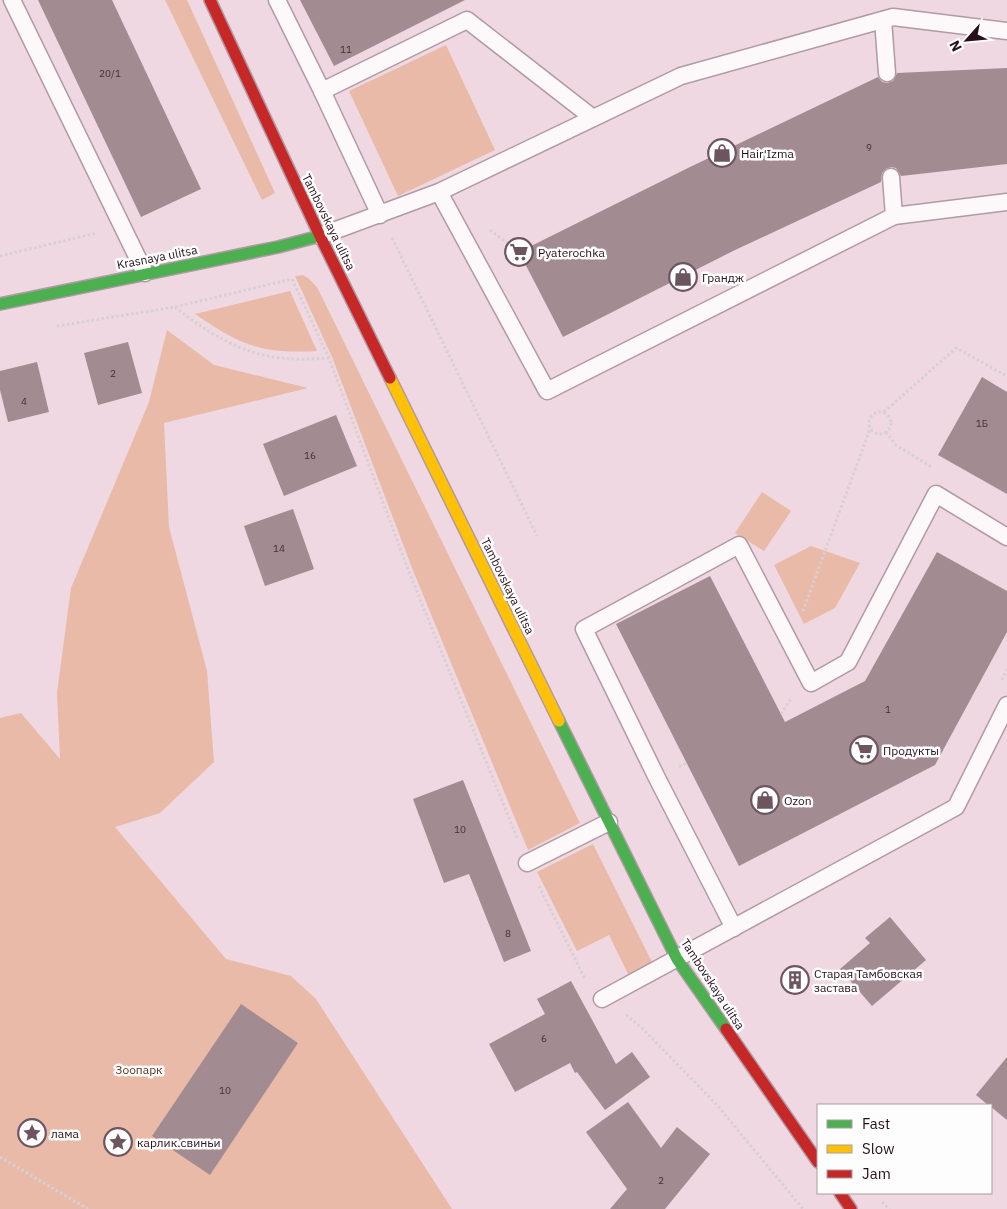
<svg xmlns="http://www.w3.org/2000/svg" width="1007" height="1209" viewBox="0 0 1007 1209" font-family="'IBM Plex Sans',sans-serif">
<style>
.green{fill:#e9baa8}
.building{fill:#a28b91}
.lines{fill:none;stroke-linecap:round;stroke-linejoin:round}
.lane-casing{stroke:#b09aa4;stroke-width:19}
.fast-casing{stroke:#b09aa4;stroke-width:14}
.slow-casing{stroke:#b09aa4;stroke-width:14}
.jam-casing{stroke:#b09aa4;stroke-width:14}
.path{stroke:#d7d0d3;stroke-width:3;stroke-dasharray:2.5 2.5;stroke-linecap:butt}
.lane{stroke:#fdf9fa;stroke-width:16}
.fast{stroke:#4caf50;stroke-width:11}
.slow{stroke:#ffc107;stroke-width:11}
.jam{stroke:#c62828;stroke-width:11}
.labels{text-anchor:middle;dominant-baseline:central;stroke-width:5;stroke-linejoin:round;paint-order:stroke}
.number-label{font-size:10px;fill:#462e38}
.poi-label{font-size:12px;fill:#270f1a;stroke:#fdfdfd;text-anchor:start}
.street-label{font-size:12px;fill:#270f1a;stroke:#fdfdfd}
.park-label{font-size:12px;fill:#5b341b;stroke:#fdfdfd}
</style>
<rect width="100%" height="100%" fill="#efd8e1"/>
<g class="green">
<path d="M165 0H187L275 193 262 200Z"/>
<path d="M446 45 495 150 398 196 349 91Z"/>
<path d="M303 275 308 278 317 287 580 823 528 850 412 568 332 357 295 276Z"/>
<path d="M290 291 317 351C261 354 240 345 195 314Z"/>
<path d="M167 330 214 365 308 388 164 423 169 527 207 671 214 762 160 813 115 827 226 959 291 976 316 999 452 1209H0V718L21 713 60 759 57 693 71 588 149 402Z"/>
<path d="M762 492 791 511 764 551 735 533Z"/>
<path d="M811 546 860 563 835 608 804 624 774 565Z"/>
<path d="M593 844 653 964 629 976 609 935 577 951 537 872Z"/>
</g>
<g class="building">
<path d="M38 0H112L201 189 141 217Z"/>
<path d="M300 0H465L334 66Z"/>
<path d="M1007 68V164L901 176 896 168 891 167 886 169 882 173 881 182 733 251 563 337 519 252 688 168 878 77 882 82 887 83 893 81 897 73Z"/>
<path d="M128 342 142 393 98 405 84 353Z"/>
<path d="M37 362 49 412 8 422 0 390V371Z"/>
<path d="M982 377 1007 392V494L938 455Z"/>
<path d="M336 415 357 466 284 496 263 444Z"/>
<path d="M293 509 314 569 265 586 244 526Z"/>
<path d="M937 552 1007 591V632L935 765 739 866 616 624 710 576 785 722 865 681Z"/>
<path d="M463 780 531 951 504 962 469 874 444 883 413 799Z"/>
<path d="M890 917 926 960 872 1006 840 969 870 943 865 938Z"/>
<path d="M571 981 616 1064 632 1052 650 1077 605 1110 577 1072 575 1073 570 1063 515 1092 489 1044 545 1014 537 999Z"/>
<path d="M241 1004 298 1043 210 1175 152 1136Z"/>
<path d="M1007 1057V1120L991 1107V1105H988L976 1095Z"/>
<path d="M628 1102 661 1148 677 1127 710 1154 665 1209H610L627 1189 586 1132Z"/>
</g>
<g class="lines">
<defs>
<g id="lane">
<path d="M12 0 145 273"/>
<path d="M277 0 322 91 467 20 593 118"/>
<path d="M883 20 887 73"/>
<path d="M322 91 380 215"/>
<path d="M891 177 894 216"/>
<path d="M439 192 547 391 894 216 1007 202"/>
<path d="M320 236 439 192 681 76 893 17 1007 31"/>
<path d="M527 863 609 822"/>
<path d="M734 928 657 778 584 629 739 545 811 683 848 662 936 494 1007 537"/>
<path d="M602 999 956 807 1007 705"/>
</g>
<g id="fast">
<path d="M0 304 278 247 320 236"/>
<path d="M559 721 677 959 726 1029"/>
</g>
<path id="slow" d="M390 378 559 721"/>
<g id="jam">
<path d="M210 0 320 236 390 378"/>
<path d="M726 1029 818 1162"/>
<path d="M840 1193 851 1209"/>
</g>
</defs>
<use href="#lane" class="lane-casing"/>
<use href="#fast" class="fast-casing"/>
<use href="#slow" class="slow-casing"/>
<use href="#jam" class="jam-casing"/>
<g class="path">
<path d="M490 230 519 252"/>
<path d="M392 238 537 536"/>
<path d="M0 256 97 233"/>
<path d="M175 307C207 332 240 354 282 358 298 360 313 359 329 358"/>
<path d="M57 326 175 307 292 279 329 358 409 572 518 840"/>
<circle cx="880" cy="423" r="11"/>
<path d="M884 412 956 348 1007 376"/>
<path d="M886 432 896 445 933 468"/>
<path d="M803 611 870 429"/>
<path d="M1002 680 1007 669"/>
<path d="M781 714 791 699"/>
<path d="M679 767 687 763"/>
<path d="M539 886 585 979"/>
<path d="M626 1015 642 1028 718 1106 803 1209"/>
<path d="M0 1157 88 1209"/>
<path d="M882 1202 890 1209"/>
</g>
<use href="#lane" class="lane"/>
<use href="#fast" class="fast"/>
<use href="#slow" class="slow"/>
<use href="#jam" class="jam"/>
</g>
<defs>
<symbol id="shop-ring" viewBox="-11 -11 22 22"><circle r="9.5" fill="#fdfdfd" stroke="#6d5560" stroke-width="1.5"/><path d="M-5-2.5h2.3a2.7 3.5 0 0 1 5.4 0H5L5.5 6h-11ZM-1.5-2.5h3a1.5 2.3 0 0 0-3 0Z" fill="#6d5560"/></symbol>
<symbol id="supermarket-ring" viewBox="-11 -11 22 22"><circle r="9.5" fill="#fdfdfd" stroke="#6d5560" stroke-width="1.5"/><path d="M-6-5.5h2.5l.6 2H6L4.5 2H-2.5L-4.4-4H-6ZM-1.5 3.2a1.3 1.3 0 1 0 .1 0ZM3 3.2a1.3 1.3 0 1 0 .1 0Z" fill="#6d5560"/></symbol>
<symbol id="building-ring" viewBox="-11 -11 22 22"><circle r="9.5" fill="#fdfdfd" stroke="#6d5560" stroke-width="1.5"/><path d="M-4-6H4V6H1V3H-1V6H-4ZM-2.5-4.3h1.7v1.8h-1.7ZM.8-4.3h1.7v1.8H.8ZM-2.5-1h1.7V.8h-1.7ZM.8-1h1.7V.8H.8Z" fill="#6d5560"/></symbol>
<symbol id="sight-ring" viewBox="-11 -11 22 22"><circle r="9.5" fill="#fdfdfd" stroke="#6d5560" stroke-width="1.5"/><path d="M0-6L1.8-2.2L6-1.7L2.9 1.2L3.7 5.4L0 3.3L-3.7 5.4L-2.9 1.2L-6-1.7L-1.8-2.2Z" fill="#6d5560"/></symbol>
</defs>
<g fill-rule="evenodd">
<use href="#shop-ring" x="706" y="137" width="32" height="32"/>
<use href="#supermarket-ring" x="503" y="236" width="32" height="32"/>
<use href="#shop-ring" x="667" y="261" width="32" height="32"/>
<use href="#supermarket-ring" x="848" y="734" width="32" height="32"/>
<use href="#shop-ring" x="749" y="784" width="32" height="32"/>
<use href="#building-ring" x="779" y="964" width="32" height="32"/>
<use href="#sight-ring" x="16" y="1117" width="32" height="32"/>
<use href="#sight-ring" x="102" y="1126" width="32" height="32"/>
</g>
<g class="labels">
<g class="number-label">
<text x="346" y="49">11</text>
<text x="110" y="73">20/1</text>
<text x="869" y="147">9</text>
<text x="113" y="373">2</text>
<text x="24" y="401">4</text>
<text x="982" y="423">1Б</text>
<text x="310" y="455">16</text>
<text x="279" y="548">14</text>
<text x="888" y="709">1</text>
<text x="460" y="829">10</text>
<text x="508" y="933">8</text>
<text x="544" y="1038">6</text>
<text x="225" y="1090">10</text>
<text x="661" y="1180">2</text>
</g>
<g class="poi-label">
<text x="741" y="153">Hair'Izma</text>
<text x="538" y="252">Pyaterochka</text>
<text x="702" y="277">Грандж</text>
<text x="883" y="750">Продукты</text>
<text x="784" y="800">Ozon</text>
<text x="814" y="973">Старая Тамбовская<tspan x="814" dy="14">застава</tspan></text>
<text x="51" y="1133">лама</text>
<text x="137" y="1142">карлик.свиньи</text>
</g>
<g class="street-label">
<text transform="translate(329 222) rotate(64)">Tambovskaya ulitsa</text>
<text transform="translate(157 257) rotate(-11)">Krasnaya ulitsa</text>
<text transform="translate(508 586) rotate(64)">Tambovskaya ulitsa</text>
<text transform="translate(713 984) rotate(57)">Tambovskaya ulitsa</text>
</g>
<g class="park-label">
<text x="139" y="1069">Зоопарк</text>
</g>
</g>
<rect x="817" y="1104" width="175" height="90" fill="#fdfdfd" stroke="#a79ea2"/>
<rect x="827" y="1120" width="25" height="8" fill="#4caf50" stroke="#a79ea2"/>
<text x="862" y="1129" font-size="15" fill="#270f1a">Fast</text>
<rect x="827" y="1145" width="25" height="8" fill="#ffc107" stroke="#a79ea2"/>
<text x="862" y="1154" font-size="15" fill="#270f1a">Slow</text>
<rect x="827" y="1170" width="25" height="8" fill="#c62828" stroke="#a79ea2"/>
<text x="862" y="1179" font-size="15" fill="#270f1a">Jam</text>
<g transform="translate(967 40) rotate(243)" stroke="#fdfdfd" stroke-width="4" paint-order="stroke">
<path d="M0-4L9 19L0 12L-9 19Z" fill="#270f1a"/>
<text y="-8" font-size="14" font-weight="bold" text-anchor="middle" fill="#270f1a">N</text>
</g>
</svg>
